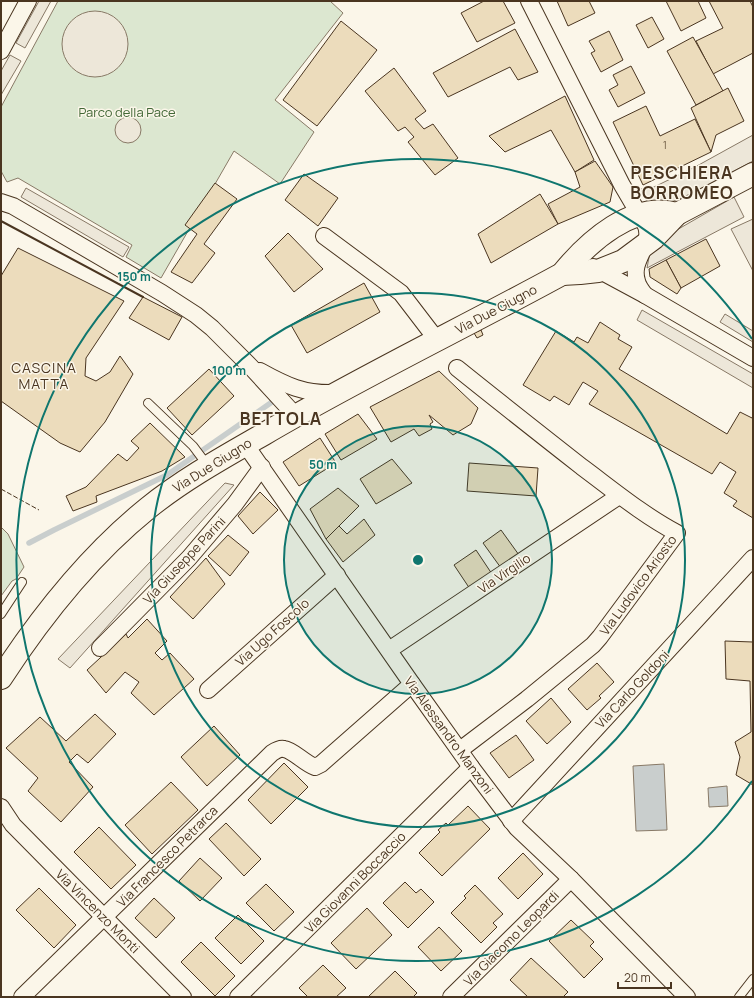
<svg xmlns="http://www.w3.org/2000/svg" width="754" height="998" viewBox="0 0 754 998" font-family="Manrope,sans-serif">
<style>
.green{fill:#dce7d0;stroke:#887966}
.parking{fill:#ede7d9;stroke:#887966}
.water{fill:#c9cecd;stroke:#887966}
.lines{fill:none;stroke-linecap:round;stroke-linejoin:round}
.stream{stroke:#c9cecd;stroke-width:5.5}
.building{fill:#ecdcbc;stroke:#4a3520}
.service-casing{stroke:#4a3520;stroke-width:10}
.minor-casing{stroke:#4a3520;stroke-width:18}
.secondary-casing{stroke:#4a3520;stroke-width:24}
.service{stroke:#fbf6e9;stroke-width:8}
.minor{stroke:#fbf6e9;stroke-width:16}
.secondary{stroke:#fbf6e9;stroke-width:22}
.fence{stroke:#4a3520;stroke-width:1;stroke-dasharray:5 2;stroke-linecap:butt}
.wall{stroke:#4a3520;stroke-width:2}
.ring{fill:none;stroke:#0f766e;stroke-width:2}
.labels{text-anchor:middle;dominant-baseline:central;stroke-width:3;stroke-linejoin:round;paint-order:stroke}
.number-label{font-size:11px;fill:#725f47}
.park-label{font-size:13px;fill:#436837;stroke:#fbf6e9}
.street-label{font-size:13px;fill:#4a3520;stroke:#fbf6e9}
.neighbourhood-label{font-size:14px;letter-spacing:1px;fill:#4a3520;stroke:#fbf6e9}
.district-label{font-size:17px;font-weight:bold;letter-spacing:1px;fill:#4a3520;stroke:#fbf6e9}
.centre{fill:#0f766e;stroke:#fbf6e9;stroke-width:2}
.ring-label{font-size:12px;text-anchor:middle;font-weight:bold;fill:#0f766e;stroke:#fbf6e9;stroke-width:3;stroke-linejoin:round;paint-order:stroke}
</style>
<rect width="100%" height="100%" fill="#fbf6e9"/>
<g class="green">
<path d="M58 1H330L343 13 275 100 314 132 280 184 234 151 161 278 126 257 132 245 18 178 7 182 1 171V107Z"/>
<path d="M1 527 8 534 24 567 16 579 12 581 1 596Z"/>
</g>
<g class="parking">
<path d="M39 1H51L25 48 16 43Z"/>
<circle cx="95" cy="44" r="33"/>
<path d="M10 55 21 61 1 95V71Z"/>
<circle cx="128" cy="130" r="13"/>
<path d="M753 135V161L684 197 661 206 647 201 640 189 654 187 695 167Z"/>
<path d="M26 188 129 247 123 257 21 197Z"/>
<path d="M734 197 744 217 647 268 650 252 675 231Z"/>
<path d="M753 219V271L731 229Z"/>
<path d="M642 310 753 374V388L637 320Z"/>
<path d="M725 314 753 331V342L720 322Z"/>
<path d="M225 483 234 485 70 668 58 659Z"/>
</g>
<g class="water">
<path d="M664 764 667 830 636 831 633 766Z"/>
<path d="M727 786 728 806 709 807 708 788Z"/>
</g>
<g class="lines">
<path class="stream" d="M29 543 54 530 167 475 272 402"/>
</g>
<g class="building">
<path d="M484 1H503L515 23 477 42 461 13Z"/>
<path d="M557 1H589L595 13 568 26Z"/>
<path d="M666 1H698L706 18 681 31Z"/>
<path d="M709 1H750L753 7V53L713 74 696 41 723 28Z"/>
<path d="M652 17 664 39 648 48 636 25Z"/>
<path d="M341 21 377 50 317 126 283 100Z"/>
<path d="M515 29 538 72 518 80 510 67 448 97 433 73Z"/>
<path d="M609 31 623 60 601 72 591 53 595 51 589 41Z"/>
<path d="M693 37 723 91 696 105 667 51Z"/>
<path d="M631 66 645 93 618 107 609 90 618 85 613 75Z"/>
<path d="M394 68 426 111 415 119 424 129 433 124 458 158 435 175 408 142 414 137 405 127 398 131 365 91Z"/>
<path d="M728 88 744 121 716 135 711 152 691 108Z"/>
<path d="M565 96 594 160 575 172 551 130 505 152 489 136Z"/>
<path d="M646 106 660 136 695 119 711 152 643 185 613 122Z"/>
<path d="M595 161 613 187 610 202 558 224 548 204 580 187 575 172Z"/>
<path d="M304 174 338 198 318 226 285 200Z"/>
<path d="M215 183 237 199 204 244 215 253 192 283 171 272 197 234 185 225Z"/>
<path d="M540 194 558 224 491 263 478 234Z"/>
<path d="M288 233 323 269 294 292 265 256Z"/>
<path d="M706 239 720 266 681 288 666 260Z"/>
<path d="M18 248 124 301 86 358 85 376 96 381 110 372 120 356 133 374 105 422 80 452 60 443 1 401V276Z"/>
<path d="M666 260 681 288 677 294 650 277 649 269Z"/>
<path d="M364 283 380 312 307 353 291 325Z"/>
<path d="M143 297 182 317 169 340 129 318Z"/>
<path d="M600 322 620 335 618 339 632 347 619 369 727 434 740 412 752 418 753 416V518L733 506 737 501 724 493 736 472 720 462 712 474 589 404 598 391 583 382 569 405 554 396 550 401 523 385 556 331 574 342 577 337 588 343Z"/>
<path d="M481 330 483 335 477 338 474 333Z"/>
<path d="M209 369 234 396 192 435 167 408Z"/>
<path d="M439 371 478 408 471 424 453 435 429 415 433 422 430 424 432 429 419 436 414 429 391 442 370 407Z"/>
<path d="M358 414 377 439 341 460 325 434Z"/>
<path d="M150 423 185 457 162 471 96 496 97 502 73 511 66 496 86 487 118 454 127 461 139 448 131 441Z"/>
<path d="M320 438 336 463 299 486 283 462Z"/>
<path d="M392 459 412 483 376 504 360 479Z"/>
<path d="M469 463 538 468 536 496 467 491Z"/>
<path d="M338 488 359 506 326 539 310 509Z"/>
<path d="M260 492 278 510 253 534 238 516Z"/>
<path d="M364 519 375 535 343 562 326 539 339 526 347 534Z"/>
<path d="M501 530 519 555 501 568 483 543Z"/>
<path d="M228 535 249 552 230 576 208 556Z"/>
<path d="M476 550 492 574 470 589 454 565Z"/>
<path d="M206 558 225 584 193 619 170 597Z"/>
<path d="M147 619 167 641 155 653 162 660 170 653 194 679 154 715 131 693 139 682 125 672 106 693 87 670 126 634 128 638Z"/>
<path d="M725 641 753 642V785L736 775 740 757 735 742 751 732 750 681 726 679Z"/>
<path d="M597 663 614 682 599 696 601 698 587 710 568 689Z"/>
<path d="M551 698 571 722 547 744 526 721Z"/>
<path d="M95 714 116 734 88 763 77 754 69 762 93 787 61 822 28 791 38 778 6 748 40 717 66 741Z"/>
<path d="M214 726 240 755 207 786 181 757Z"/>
<path d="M516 735 534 760 509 778 490 753Z"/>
<path d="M284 763 308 787 271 824 248 800Z"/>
<path d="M171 782 198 810 152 854 125 825Z"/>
<path d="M468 806 490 829 442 876 419 853 440 832 438 830 446 823 448 825Z"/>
<path d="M226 823 261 859 244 876 209 839Z"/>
<path d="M99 827 136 865 111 889 74 852Z"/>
<path d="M523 853 543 874 518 899 498 878Z"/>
<path d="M200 858 222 878 200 901 179 881Z"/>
<path d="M405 882 416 893 421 889 434 902 408 928 383 903Z"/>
<path d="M266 884 294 912 274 931 246 903Z"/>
<path d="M475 885 503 914 493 923 497 927 481 943 451 913 466 898 464 896Z"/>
<path d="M39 888 76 925 54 948 16 910Z"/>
<path d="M154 898 175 918 156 938 135 918Z"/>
<path d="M367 908 392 935 356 969 331 943Z"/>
<path d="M238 915 264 941 241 964 215 938Z"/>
<path d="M571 920 594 942 590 946 603 959 584 978 549 941Z"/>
<path d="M439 927 462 951 441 971 418 947Z"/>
<path d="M201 942 235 976 215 996 181 962Z"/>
<path d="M531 958 568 992 563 997H528L510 980Z"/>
<path d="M323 965 346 988 336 997H308L299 988Z"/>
<path d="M395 971 417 993 413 997H368Z"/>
</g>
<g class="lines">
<defs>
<g id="service">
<path d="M148 403 193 446 208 466"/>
<path d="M1 614 22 582"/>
<path d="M739 997 753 979"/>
</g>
<g id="minor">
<path d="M529 1 622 185 646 226C653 246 630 260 637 281 638 286 642 291 645 295"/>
<path d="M1 51 28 1"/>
<path d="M1 202 13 206 162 293 196 315 212 328 250 366 295 415"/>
<path d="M324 236 401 293 437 340"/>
<path d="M593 267 645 295 753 358"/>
<path d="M457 368C498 401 540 434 582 467 613 490 643 515 677 533L600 637 593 645 527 699 460 750"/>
<path d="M260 371C287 386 304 394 335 393"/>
<path d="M245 444 412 684 471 767 517 828 571 879 687 997"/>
<path d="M100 648 189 558 235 504 262 467"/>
<path d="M389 650 619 496"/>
<path d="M208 690 337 575"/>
<path d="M1 807 13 825 183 997"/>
<path d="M511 821 753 558"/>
<path d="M22 997 272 753C275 751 280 748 284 749 293 750 304 763 315 767L321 764 412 684"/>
<path d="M238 997 471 767"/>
<path d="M451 997 571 879"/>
</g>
<g id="secondary">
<path d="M562 274 580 273 598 271 623 261 654 238 677 214 753 174"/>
<path d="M1 678C42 615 90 555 148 508 184 479 224 457 264 434 361 377 463 328 562 274 588 242 633 201 677 214"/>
</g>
</defs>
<use href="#service" class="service-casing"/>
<use href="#minor" class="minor-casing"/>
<use href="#secondary" class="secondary-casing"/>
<use href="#service" class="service"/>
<use href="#minor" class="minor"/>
<use href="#secondary" class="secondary"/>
<path class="fence" d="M1 489 39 510"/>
<path class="wall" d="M1 221 143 297"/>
</g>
<circle cx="418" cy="560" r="134" fill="#0f766e" fill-opacity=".12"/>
<g class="ring">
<circle cx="418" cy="560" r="134"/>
<circle cx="418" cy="560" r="267"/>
<path d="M752 781A401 401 0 1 1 752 339"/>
</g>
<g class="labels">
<g class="number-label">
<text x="665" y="144">1</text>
</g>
<g class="park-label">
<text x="127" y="112">Parco della Pace</text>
</g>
<g class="street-label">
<text transform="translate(496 309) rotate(-28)">Via Due Giugno</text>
<text transform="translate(212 465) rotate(-32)">Via Due Giugno</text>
<text transform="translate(184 560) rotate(-47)">Via Giuseppe Parini</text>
<text transform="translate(504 573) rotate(-34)">Via Virgilio</text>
<text transform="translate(638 585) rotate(-54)">Via Ludovico Ariosto</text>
<text transform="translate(272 632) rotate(-42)">Via Ugo Foscolo</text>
<text transform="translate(632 689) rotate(-47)">Via Carlo Goldoni</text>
<text transform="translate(449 735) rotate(54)">Via Alessandro Manzoni</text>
<text transform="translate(167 856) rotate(-45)">Via Francesco Petrarca</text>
<text transform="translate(355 882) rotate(-45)">Via Giovanni Boccaccio</text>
<text transform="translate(98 911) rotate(45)">Via Vincenzo Monti</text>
<text transform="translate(511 938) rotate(-45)">Via Giacomo Leopardi</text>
</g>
<g class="neighbourhood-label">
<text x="44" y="367">CASCINA<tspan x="44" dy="16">MATTA</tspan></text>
</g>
<g class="district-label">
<text x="682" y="172">PESCHIERA<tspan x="682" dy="20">BORROMEO</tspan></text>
<text x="281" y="418">BETTOLA</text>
</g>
</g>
<circle cx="418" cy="560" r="6" class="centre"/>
<g class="ring-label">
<text x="134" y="281">150 m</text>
<text x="229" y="375">100 m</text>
<text x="323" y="469">50 m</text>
</g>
<rect width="754" height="998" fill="none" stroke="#4a3520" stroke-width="4"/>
<path d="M618 982v6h53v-6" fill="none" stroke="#4a3520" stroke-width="2"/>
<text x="624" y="982" font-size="12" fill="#4a3520" stroke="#fbf6e9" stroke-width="3" paint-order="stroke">20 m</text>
</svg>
